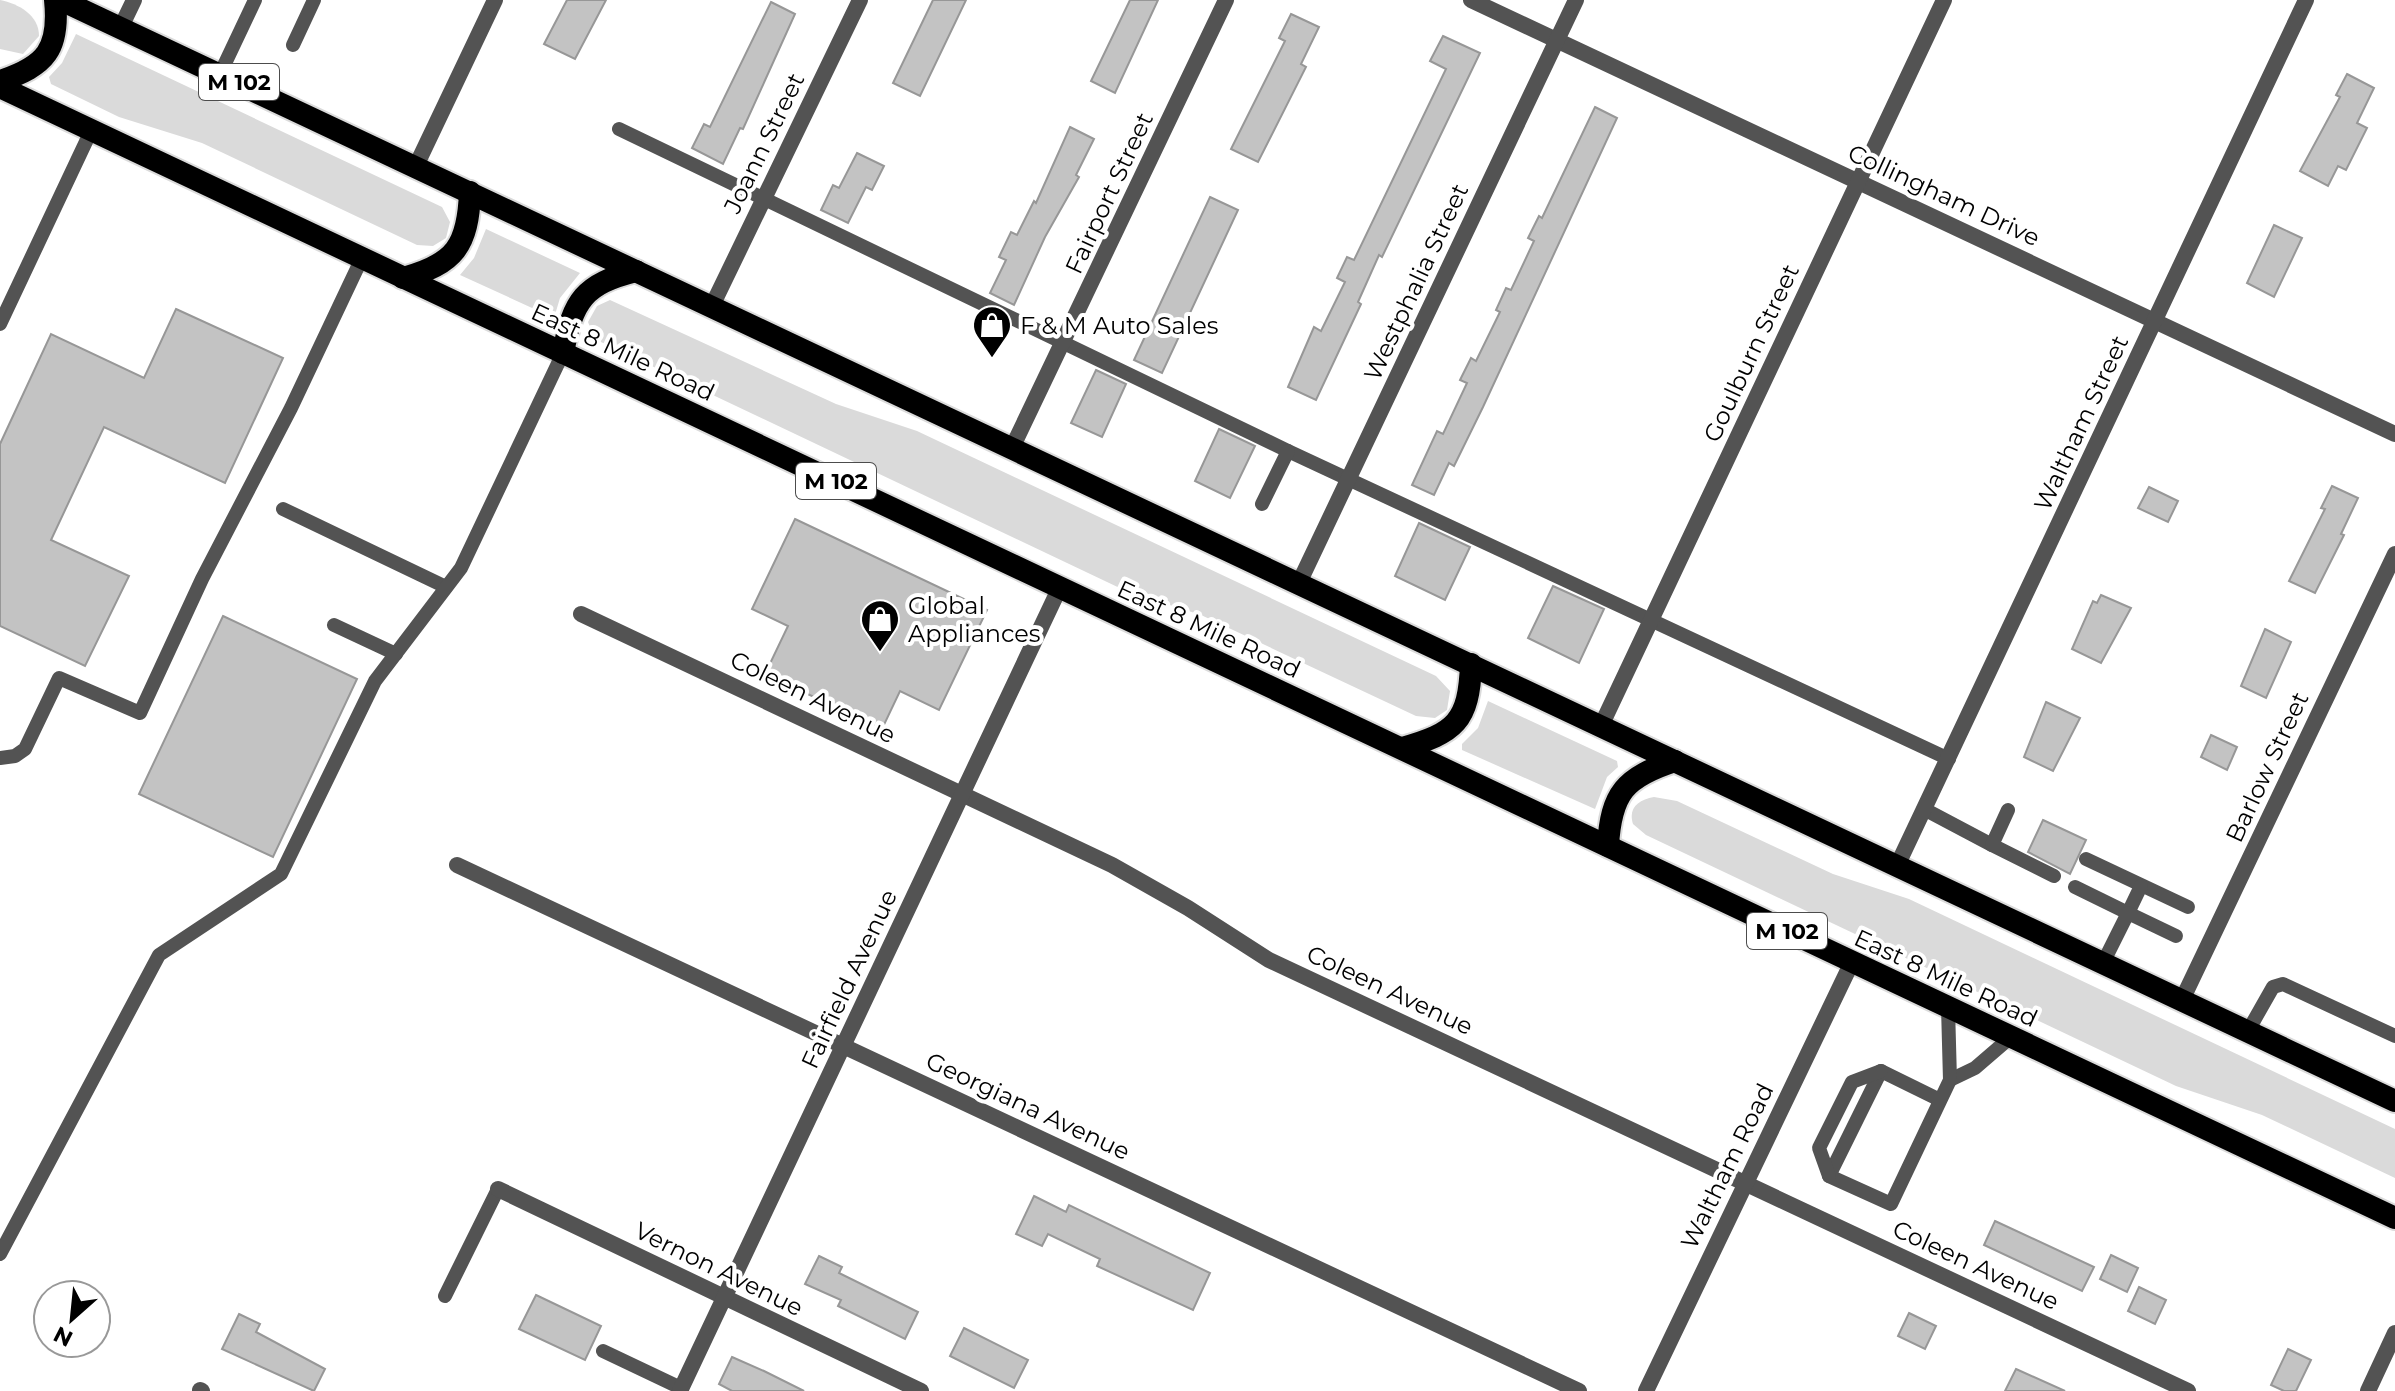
<svg xmlns="http://www.w3.org/2000/svg" width="2395" height="1391" viewBox="0 0 2395 1391" font-family="Montserrat,sans-serif">
<style>
.green{fill:#dadada}
.building{fill:#c3c3c3;stroke:#979797;stroke-width:2}
.lines{fill:none;stroke-linecap:round;stroke-linejoin:round}
.trunk-casing{stroke:#dbdbdb;stroke-width:26}
.service{stroke:#535353;stroke-width:14}
.minor{stroke:#535353;stroke-width:16}
.trunk{stroke:#000;stroke-width:22}
.labels{text-anchor:middle;dominant-baseline:central;stroke-width:8;stroke-linejoin:round;paint-order:stroke}
.shield{fill:#fff;stroke:#4c4c4c;stroke-width:2}
.shield-label{font-size:22px;font-weight:bold;fill:#000}
.street-label{font-size:24px;fill:#000;stroke:#fff}
.poi-label{font-size:24px;fill:#000;stroke:#fff;text-anchor:start}
</style>
<rect width="100%" height="100%" fill="#fff"/>
<g class="green">
<path d="M0 0C19 4 39 15 39 36L23 54 0 49Z"/>
<path d="M76 34 442 207 450 222 446 238 433 246 417 245 202 143 119 117 51 84 49 77 62 63Z"/>
<path d="M486 229 580 273 560 298 554 318 460 275 474 258Z"/>
<path d="M610 300 836 404 917 431 1436 676 1450 691 1447 710 1435 718 1416 716 1201 615 1126 591 601 342 594 337 588 322 597 306Z"/>
<path d="M1488 701 1617 761 1618 767 1607 777 1595 809 1462 750V744L1478 728Z"/>
<path d="M1654 797 1677 801 1833 874 1909 899 2395 1129V1178L2262 1115 2176 1086 1646 835 1633 824C1628 808 1638 800 1654 797Z"/>
</g>
<g class="building">
<path d="M567 0H606L575 59 544 44Z"/>
<path d="M933 0H966L920 96 893 83Z"/>
<path d="M1130 0H1158L1115 93 1091 81Z"/>
<path d="M771 2 795 14 743 129 740 128 723 164 692 148 704 124 710 127Z"/>
<path d="M1291 14 1319 27 1301 64 1306 67 1258 162 1231 149 1285 41 1279 38Z"/>
<path d="M1443 36 1480 53 1382 257 1379 255 1358 302 1361 304 1316 400 1288 387 1314 327 1321 331 1345 282 1337 278 1347 257 1354 260 1446 69 1430 61Z"/>
<path d="M2347 74 2374 88 2357 123 2367 128 2346 170 2338 166 2328 186 2300 171 2340 97 2336 95Z"/>
<path d="M1595 107 1617 118 1483 407 1454 466 1449 463 1434 495 1412 485 1437 431 1443 434 1467 383 1460 380 1471 358 1476 361 1500 312 1496 310 1506 288 1511 290 1534 241 1528 238 1539 216 1542 218Z"/>
<path d="M1070 127 1094 139 1076 175 1079 177 1045 237 1014 305 990 293 1006 260 999 257 1011 232 1017 235 1034 201 1036 203Z"/>
<path d="M857 153 884 166 872 190 866 187 848 223 821 210 833 185 839 188Z"/>
<path d="M1210 197 1238 210 1162 373 1134 360Z"/>
<path d="M2274 225 2302 238 2274 297 2247 283Z"/>
<path d="M176 309 283 358 225 483 104 427 51 540 129 576 85 666 0 626V444L51 334 144 378Z"/>
<path d="M1096 370 1126 384 1102 437 1071 423Z"/>
<path d="M1219 429 1255 446 1230 498 1195 481Z"/>
<path d="M2332 486 2358 498 2341 534 2344 535 2315 593 2289 581 2325 509 2321 508Z"/>
<path d="M2149 487 2178 501 2168 522 2138 508Z"/>
<path d="M795 519 987 610 939 710 900 691 882 729 765 674 788 626 752 609Z"/>
<path d="M1419 523 1470 547 1445 600 1395 576Z"/>
<path d="M1553 586 1604 609 1579 663 1528 638Z"/>
<path d="M2101 595 2131 608 2101 663 2072 649 2093 601 2097 603Z"/>
<path d="M223 616 357 679 273 857 139 794Z"/>
<path d="M2265 629 2291 642 2266 698 2241 686Z"/>
<path d="M2046 702 2080 718 2053 771 2024 757Z"/>
<path d="M2211 735 2237 747 2227 770 2201 757Z"/>
<path d="M2043 820 2086 840 2070 874 2028 852Z"/>
<path d="M1034 1196 1066 1212 1069 1205 1210 1273 1193 1310 1097 1266 1100 1259 1048 1234 1042 1246 1016 1234Z"/>
<path d="M1995 1221 2094 1267 2082 1291 1984 1245Z"/>
<path d="M2111 1255 2138 1268 2127 1292 2100 1279Z"/>
<path d="M819 1256 842 1267 839 1273 918 1312 905 1339 838 1306 841 1300 805 1284Z"/>
<path d="M2139 1287 2166 1300 2155 1324 2128 1311Z"/>
<path d="M536 1295 601 1326 585 1360 519 1329Z"/>
<path d="M1909 1313 1936 1326 1925 1349 1898 1336Z"/>
<path d="M239 1314 260 1324 256 1332 325 1369 314 1391 222 1349Z"/>
<path d="M964 1328 1028 1360 1014 1388 950 1356Z"/>
<path d="M2288 1349 2311 1360 2296 1391H2284L2271 1385Z"/>
<path d="M732 1357 764 1371 804 1391H732L719 1384Z"/>
<path d="M2016 1369 2065 1391H2005Z"/>
</g>
<g class="lines">
<defs>
<g id="trunk">
<path d="M61 0 2395 1101"/>
<path d="M0 81C46 66 60 49 55 0"/>
<path d="M0 87 2395 1218"/>
<path d="M403 278C455 264 468 246 470 192"/>
<path d="M563 353C573 300 584 284 636 271"/>
<path d="M1402 748C1455 733 1469 722 1471 664"/>
<path d="M1608 846C1611 793 1625 777 1675 761"/>
</g>
</defs>
<use href="#trunk" class="trunk-casing"/>
<g class="service">
<path d="M293 45 314 0"/>
<path d="M220 74 255 0"/>
<path d="M619 129 1288 451 1949 759"/>
<path d="M0 324 91 131"/>
<path d="M1262 504 1288 451"/>
<path d="M283 509 446 587"/>
<path d="M334 625 396 654"/>
<path d="M0 758 15 756 25 749 59 678 140 713 202 579 291 408 362 258"/>
<path d="M1924 809 1992 845"/>
<path d="M2008 810 1992 845 2054 876"/>
<path d="M2086 859 2188 907"/>
<path d="M2075 887 2128 913 2141 886"/>
<path d="M2103 963 2128 913 2176 936"/>
<path d="M2248 1031 2273 987 2283 984 2395 1036"/>
<path d="M1950 1080 1975 1068 2011 1037"/>
<path d="M1940 1100 1881 1071 1829 1176 1891 1204 1950 1080 1948 1007"/>
<path d="M1829 1176 1819 1148 1852 1082 1881 1071"/>
<path d="M0 1254 159 955 281 874 375 681 461 568 563 353"/>
<path d="M445 1296 498 1189"/>
<path d="M603 1351 681 1388"/>
</g>
<g class="minor">
<path d="M1471 0 2395 434"/>
<path d="M121 27 134 0"/>
<path d="M416 166 495 0"/>
<path d="M712 306 860 0"/>
<path d="M1012 448 1226 0"/>
<path d="M1299 583 1576 0"/>
<path d="M581 614 1112 865 1188 908 1269 960 2188 1391"/>
<path d="M1601 726 1944 0"/>
<path d="M457 865 1579 1391"/>
<path d="M1897 866 2306 0"/>
<path d="M2182 1000 2395 554"/>
<path d="M498 1189 921 1391"/>
<path d="M200 1390 202 1391"/>
<path d="M680 1391 1060 587"/>
<path d="M1646 1391 1852 962"/>
<path d="M2368 1391 2395 1333"/>
</g>
<use href="#trunk" class="trunk"/>
</g>
<defs>
<symbol id="shop-pin" viewBox="-11 -11 22 30"><path d="M0 17L-7.5 6A9.5 9.5 0 1 1 7.5 6Z" fill="#000" stroke="#fff"/><path d="M-5-2.5h2.3a2.7 3.5 0 0 1 5.4 0H5L5.5 6h-11ZM-1.5-2.5h3a1.5 2.3 0 0 0-3 0Z" fill="#fff"/></symbol>
</defs>
<g fill-rule="evenodd">
<use href="#shop-pin" x="970" y="303" width="44" height="60"/>
<use href="#shop-pin" x="858" y="597" width="44" height="60"/>
</g>
<g class="labels">
<g class="shield">
<rect x="199" y="64" width="80" height="36" rx="6"/>
<rect x="796" y="463" width="80" height="36" rx="6"/>
<rect x="1747" y="913" width="80" height="36" rx="6"/>
</g>
<g class="shield-label">
<text x="239" y="82">M 102</text>
<text x="836" y="481">M 102</text>
<text x="1787" y="931">M 102</text>
</g>
<g class="street-label">
<text transform="translate(764 143) rotate(-64)">Joann Street</text>
<text transform="translate(1109 193) rotate(-65)">Fairport Street</text>
<text transform="translate(1944 195) rotate(25)">Collingham Drive</text>
<text transform="translate(1416 282) rotate(-65)">Westphalia Street</text>
<text transform="translate(623 352) rotate(25)">East 8 Mile Road</text>
<text transform="translate(1751 353) rotate(-65)">Goulburn Street</text>
<text transform="translate(2081 423) rotate(-65)">Waltham Street</text>
<text transform="translate(1209 629) rotate(25)">East 8 Mile Road</text>
<text transform="translate(813 697) rotate(26)">Coleen Avenue</text>
<text transform="translate(2267 767) rotate(-65)">Barlow Street</text>
<text transform="translate(1946 978) rotate(25)">East 8 Mile Road</text>
<text transform="translate(849 979) rotate(-65)">Fairfield Avenue</text>
<text transform="translate(1390 990) rotate(25)">Coleen Avenue</text>
<text transform="translate(1028 1106) rotate(25)">Georgiana Avenue</text>
<text transform="translate(1727 1166) rotate(-64)">Waltham Road</text>
<text transform="translate(1976 1265) rotate(25)">Coleen Avenue</text>
<text transform="translate(719 1269) rotate(26)">Vernon Avenue</text>
</g>
<g class="poi-label">
<text x="1020" y="325">F &amp; M Auto Sales</text>
<text x="908" y="605">Global<tspan x="908" dy="28">Appliances</tspan></text>
</g>
</g>
<g transform="translate(72 1319) rotate(207)"><circle r="38" fill="#ffffff" stroke="#999999" stroke-width="2"/>
<path d="M0-6L14 30L0 20L-14 30Z" fill="#000000"/>
<text y="-12" font-size="22" font-weight="bold" text-anchor="middle" fill="#000000">N</text>
</g>
</svg>
